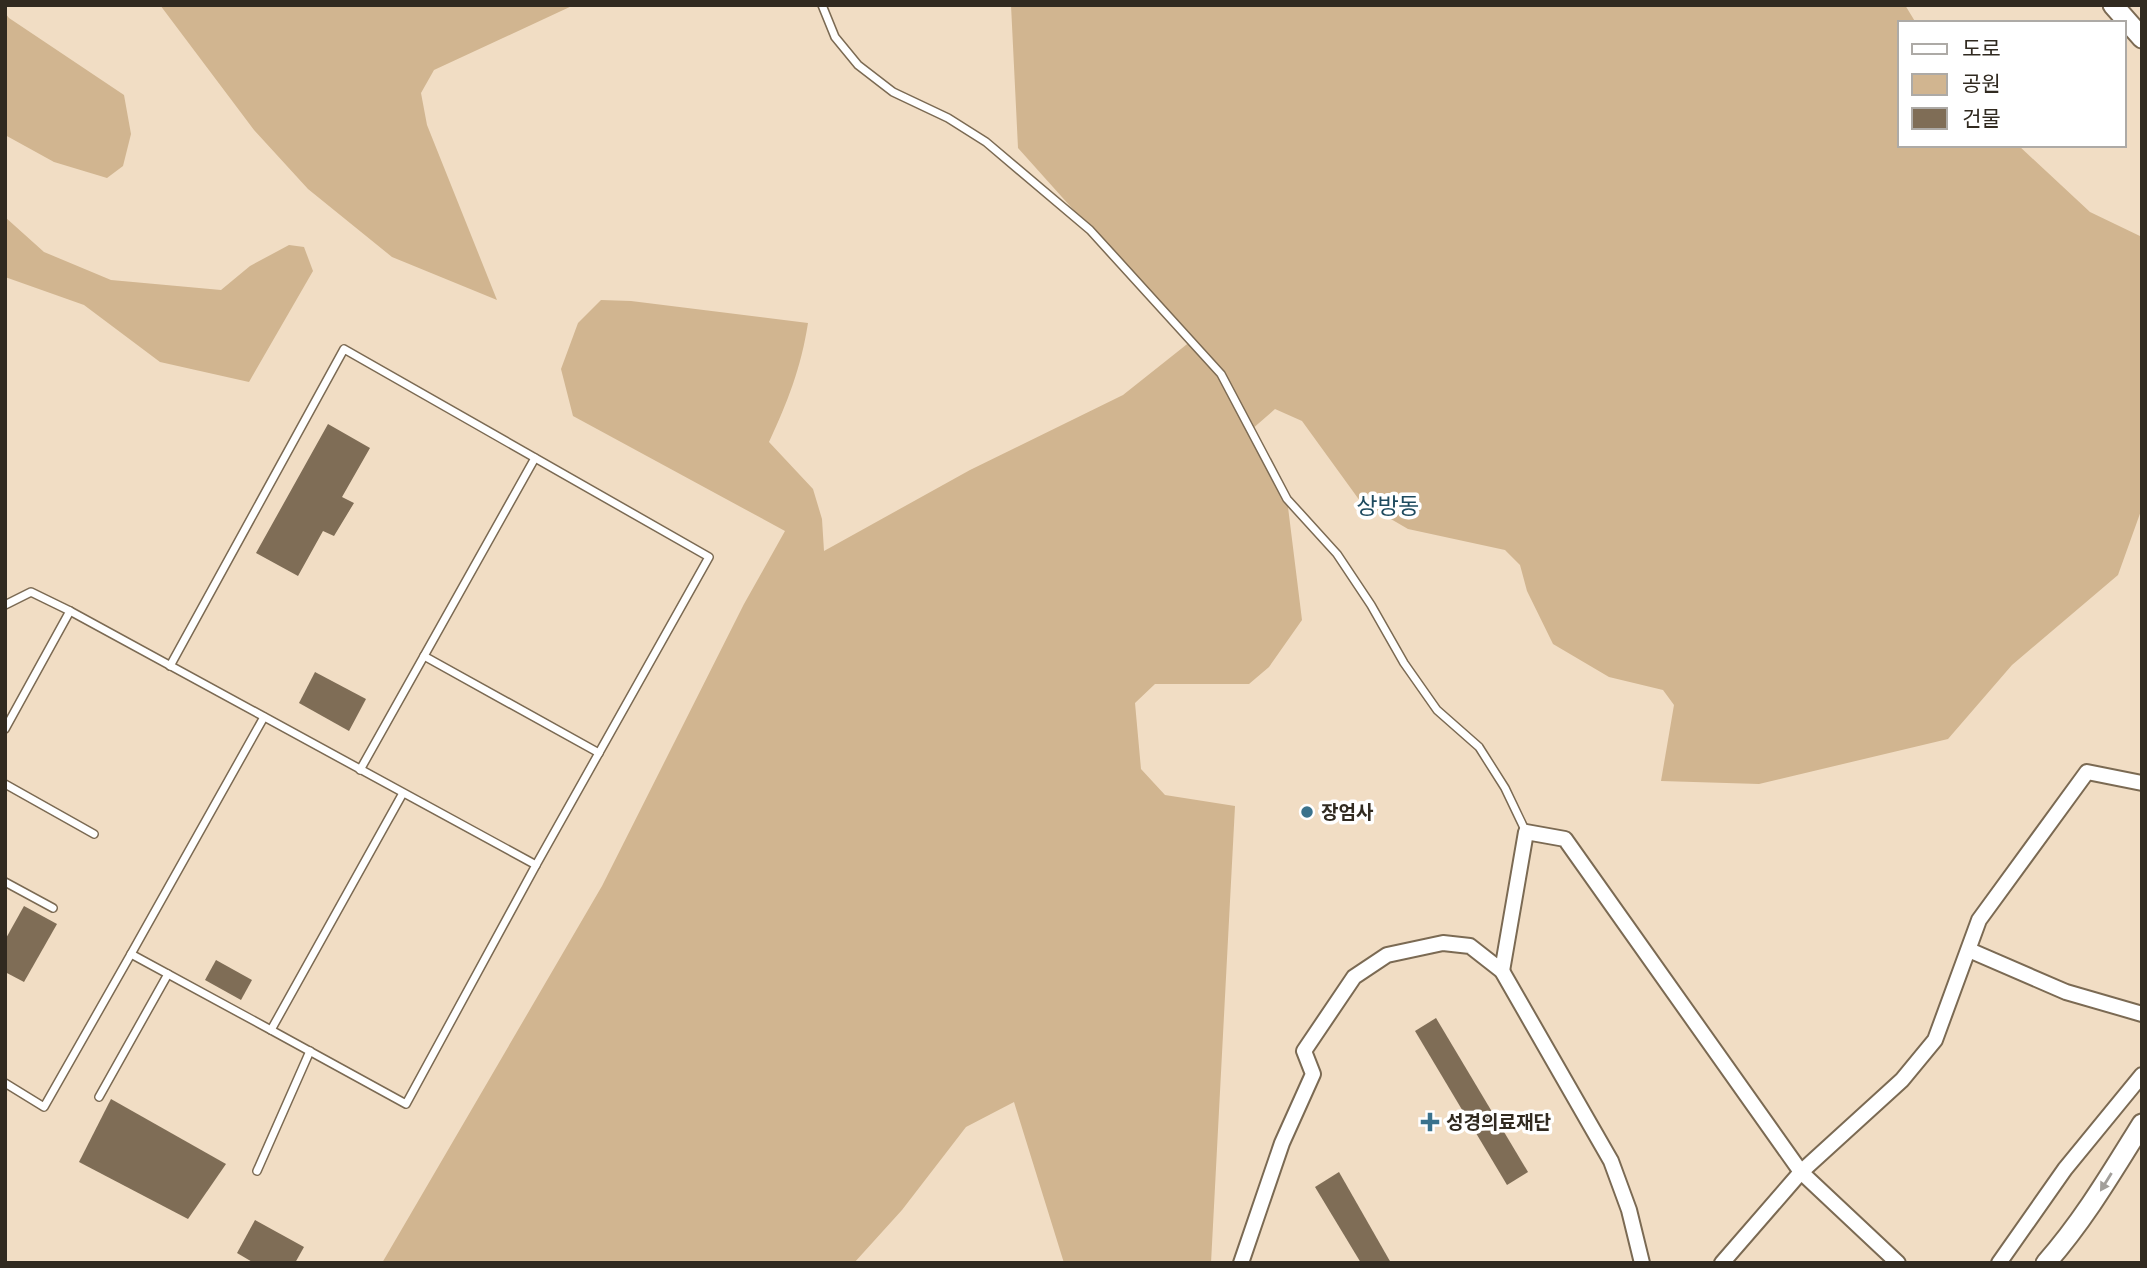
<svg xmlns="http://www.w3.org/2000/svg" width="2147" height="1268" viewBox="0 0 2147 1268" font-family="'Asap Condensed','Noto Sans KR',sans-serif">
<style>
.green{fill:#d1b590}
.building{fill:#7f6d56}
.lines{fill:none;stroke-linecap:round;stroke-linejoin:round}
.lane-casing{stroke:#7b6a53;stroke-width:10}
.street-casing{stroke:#7b6a53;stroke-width:18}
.secondary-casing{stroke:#7b6a53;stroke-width:23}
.lane{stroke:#fff;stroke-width:7}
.street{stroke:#fff;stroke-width:14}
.secondary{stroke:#fff;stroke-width:19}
.oneway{fill:#a29f9b}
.poi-dot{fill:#3a728c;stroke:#fff;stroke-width:2.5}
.labels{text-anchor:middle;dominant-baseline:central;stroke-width:7;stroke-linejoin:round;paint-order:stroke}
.poi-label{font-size:19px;font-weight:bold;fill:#312a20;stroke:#fff;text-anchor:start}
.quarter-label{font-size:23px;fill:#1d4a5e;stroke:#fff}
</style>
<rect width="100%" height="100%" fill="#f1ddc4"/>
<g class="green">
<path d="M160 5H574L434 70 421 93 427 125 497 300 392 257 308 189 254 130Z"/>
<path d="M1011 5H1905L1916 23H1900V145H2018L2090 212 2142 237V508L2118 575 2012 665 1948 739 1759 784 1661 781 1674 705 1663 690 1609 677 1553 644 1527 591 1520 565 1505 550 1408 529 1360 501 1302 421 1275 409 1251 430 1287 499 1302 620 1269 667 1249 684H1155L1135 703 1141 769 1165 795 1235 806 1211 1263H1064L1014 1102 966 1127 902 1210 854 1263H382L602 886 744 604 785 531 573 416 561 369 578 323 601 300 631 301 808 323C801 368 788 401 769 442L813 489 822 519 824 551 970 470 1123 395 1191 341 1018 148Z"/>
<path d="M5 13 9 18 124 95 131 134 123 166 107 178 54 162 5 135Z"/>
<path d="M5 217 44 252 111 280 221 290 250 266 289 245 304 247 313 271 249 382 160 362 84 305 5 277Z"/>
</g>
<g class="building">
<path d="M328 424 370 448 342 497 354 503 334 536 323 531 298 576 256 553Z"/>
<path d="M315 672 366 699 349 731 299 703Z"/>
<path d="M24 906 57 924 24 982 5 972V940Z"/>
<path d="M216 960 252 980 241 1000 205 980Z"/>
<path d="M1436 1018 1528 1172 1507 1185 1415 1031Z"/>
<path d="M111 1099 226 1164 188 1219 79 1162Z"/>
<path d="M1339 1172 1391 1263H1361L1315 1187Z"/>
<path d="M255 1220 304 1247 295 1263H254L237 1253Z"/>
</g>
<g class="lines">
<defs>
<g id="lane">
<path d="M822 5 835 37 858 65 893 92 948 118 986 142 1090 230 1221 374 1287 499 1337 554 1371 605 1404 663 1437 710 1479 747 1505 788 1526 832"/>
<path d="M5 605 31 592 70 611 536 865 406 1104 271 1030 403 793"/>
<path d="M424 656 535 458"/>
<path d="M170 666 344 349 709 557 536 865"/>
<path d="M264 717 131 954 271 1030"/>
<path d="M5 729 70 611"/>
<path d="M360 770 424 656 599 753"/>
<path d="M5 784 94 834"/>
<path d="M5 882 53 908"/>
<path d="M5 1083 44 1107 131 954"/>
<path d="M99 1097 168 974"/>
<path d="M257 1171 310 1051"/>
</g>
<g id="street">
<path d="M1969 950 2066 992 2142 1014"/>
<path d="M1502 971 1526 832 1565 839 1801 1172 1898 1263"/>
<path d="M1241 1263 1282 1143 1313 1074 1304 1051 1354 977 1387 955 1443 943 1470 946 1502 971 1611 1161 1629 1210 1642 1263"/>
<path d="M1722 1263 1801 1172 1902 1080 1935 1040 1979 920 2087 772 2142 783"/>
<path d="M1999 1263 2065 1169 2142 1075"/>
</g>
<g id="secondary">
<path d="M2113 5 2142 38"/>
<path d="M2046 1263C2084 1220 2112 1172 2142 1124"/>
</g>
</defs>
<use href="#lane" class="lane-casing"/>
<use href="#street" class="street-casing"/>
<use href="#secondary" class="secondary-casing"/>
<use href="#lane" class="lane"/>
<use href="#street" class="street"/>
<use href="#secondary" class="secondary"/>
</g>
<defs><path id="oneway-solid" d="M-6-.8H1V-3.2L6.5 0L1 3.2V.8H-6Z" transform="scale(1.75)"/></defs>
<use class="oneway" href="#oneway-solid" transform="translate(2106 1182) rotate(122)"/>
<g class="poi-dot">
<circle cx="1307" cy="812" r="7"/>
<path d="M1426.5 1111.5h7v7h7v7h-7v7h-7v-7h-7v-7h7z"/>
</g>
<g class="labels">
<g class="poi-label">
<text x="1321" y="812">장엄사</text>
<text x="1446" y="1122">성경의료재단</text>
</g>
<g class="quarter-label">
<text x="1388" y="506">상방동</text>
</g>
</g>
<rect width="2147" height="1268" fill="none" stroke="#312a20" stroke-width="14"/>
<rect x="1898" y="21" width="228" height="126" fill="#ffffff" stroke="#adaaa6" stroke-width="2"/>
<rect x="1912" y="44" width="35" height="10" fill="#ffffff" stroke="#adaaa6" stroke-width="2"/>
<text x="1962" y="56" font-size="21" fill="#312a20">도로</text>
<rect x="1912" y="74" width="35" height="21" fill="#d1b590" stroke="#adaaa6" stroke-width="2"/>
<text x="1962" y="91" font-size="21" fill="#312a20">공원</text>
<rect x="1912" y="108" width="35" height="21" fill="#7f6d56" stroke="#adaaa6" stroke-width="2"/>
<text x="1962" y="126" font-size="21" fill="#312a20">건물</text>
</svg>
